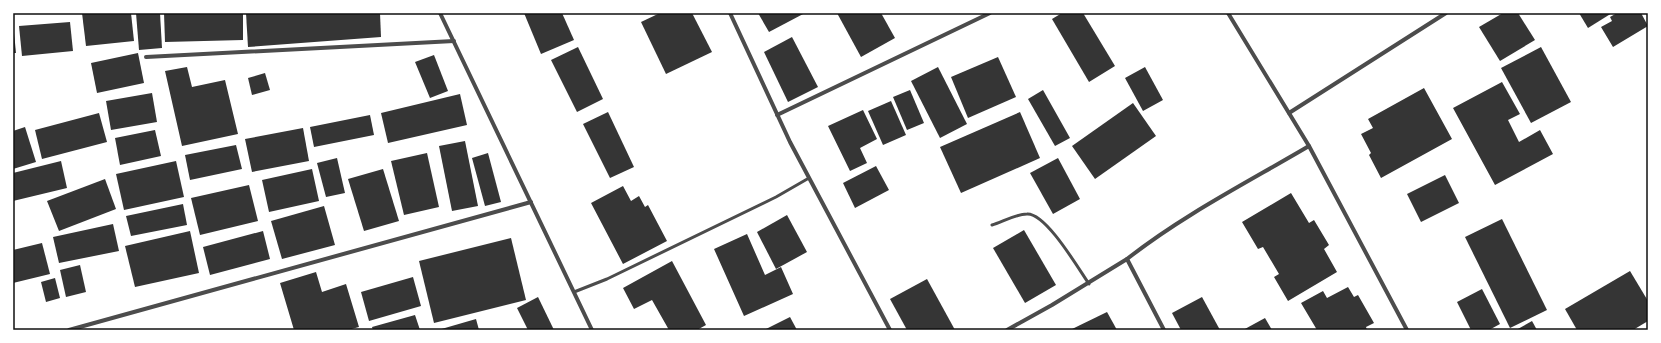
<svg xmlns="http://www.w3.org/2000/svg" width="1661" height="343" viewBox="0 0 1661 343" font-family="Signika,sans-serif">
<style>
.building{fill:#353535}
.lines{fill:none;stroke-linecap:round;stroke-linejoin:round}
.service{stroke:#4c4c4c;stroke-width:3}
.minor{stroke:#4c4c4c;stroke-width:4}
.neatline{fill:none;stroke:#111;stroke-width:1.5}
</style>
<rect width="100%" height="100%" fill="#fff"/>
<g class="building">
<path d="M82 13H131L134 41 86 46Z"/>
<path d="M136 13H160L162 48 139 50Z"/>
<path d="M164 13H243V40L165 42Z"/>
<path d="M246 13H380L381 37 248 47Z"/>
<path d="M524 13H562L574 40 541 54Z"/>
<path d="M660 13H692L712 52 666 74 641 22Z"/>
<path d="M758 13H805L769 32Z"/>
<path d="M837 13H881L895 38 861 57Z"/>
<path d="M1062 13H1083L1115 66 1089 82 1052 19Z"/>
<path d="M1503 13H1518L1535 40 1500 61 1479 27Z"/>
<path d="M1579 13H1612L1588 28Z"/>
<path d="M1617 13H1641L1648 26 1613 47 1601 27 1612 21 1610 17Z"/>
<path d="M70 22 73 51 22 56 19 26Z"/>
<path d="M13 23 16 53H13Z"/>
<path d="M792 37 818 87 788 102 764 52Z"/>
<path d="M578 47 603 99 577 112 551 60Z"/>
<path d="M1541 47 1571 102 1531 123 1501 68Z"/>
<path d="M138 53 144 83 97 93 91 63Z"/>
<path d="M434 55 448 91 430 98 415 62Z"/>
<path d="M998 57 1016 97 968 118 951 77Z"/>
<path d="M187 67 192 87 225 80 238 134 182 146 165 71Z"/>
<path d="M938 67 967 124 940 138 911 81Z"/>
<path d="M1145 67 1163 100 1143 111 1125 78Z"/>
<path d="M265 73 270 90 252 95 248 78Z"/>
<path d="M1502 82 1520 114 1508 120 1519 142 1540 130 1553 154 1495 185 1453 108Z"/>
<path d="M1424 88 1452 139 1381 178 1369 155 1371 153 1361 134 1373 128 1368 119Z"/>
<path d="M910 90 924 123 907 130 893 97Z"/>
<path d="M1043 90 1070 138 1055 146 1028 99Z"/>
<path d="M152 93 157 122 111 130 106 101Z"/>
<path d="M460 94 467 125 388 143 381 113Z"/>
<path d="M891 101 906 135 883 145 868 111Z"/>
<path d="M1133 103 1156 136 1095 179 1072 146Z"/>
<path d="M863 110 877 139 860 148 867 163 850 171 828 126Z"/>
<path d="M608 112 634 167 610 178 583 124Z"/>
<path d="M1020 112 1040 158 961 193 940 147Z"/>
<path d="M99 113 107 142 42 159 35 130Z"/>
<path d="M370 115 374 135 314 147 310 127Z"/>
<path d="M25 127 36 162 13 169V131Z"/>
<path d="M303 128 309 161 252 172 245 139Z"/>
<path d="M155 130 161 156 120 165 115 138Z"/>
<path d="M465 141 478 206 452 211 439 146Z"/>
<path d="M236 145 242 169 190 180 185 155Z"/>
<path d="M427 153 439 207 404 215 391 161Z"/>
<path d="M488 153 501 202 485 206 472 158Z"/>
<path d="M337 158 345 193 326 197 317 163Z"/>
<path d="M1058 158 1080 199 1053 214 1030 173Z"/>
<path d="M61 161 67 188 13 201V173Z"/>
<path d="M176 161 184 197 124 210 116 174Z"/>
<path d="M876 166 889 190 855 208 843 183Z"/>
<path d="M312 169 319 201 269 212 262 180Z"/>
<path d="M383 169 399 221 364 231 348 179Z"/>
<path d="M1445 175 1459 203 1421 222 1407 194Z"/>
<path d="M105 179 116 209 59 231 47 201Z"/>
<path d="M249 185 258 221 200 235 191 198Z"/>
<path d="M623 186 631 201 639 196 645 207 648 205 667 241 623 264 591 203Z"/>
<path d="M1291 193 1309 223 1314 220 1329 245 1324 249 1337 272 1288 301 1274 277 1279 274 1263 247 1258 249 1242 222Z"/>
<path d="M183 204 187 225 131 236 126 216Z"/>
<path d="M324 206 335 245 282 259 271 221Z"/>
<path d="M787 215 807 252 776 269 757 232Z"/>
<path d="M1502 219 1547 310 1510 328 1465 237Z"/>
<path d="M113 224 119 251 59 263 53 237Z"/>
<path d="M1024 230 1056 285 1025 303 993 248Z"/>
<path d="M190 231 199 273 135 287 125 246Z"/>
<path d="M263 231 270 259 210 275 203 247Z"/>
<path d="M747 234 765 275 781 267 793 294 744 316 714 249Z"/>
<path d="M511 238 526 300 434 323 419 261Z"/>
<path d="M42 243 50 274 13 283V250Z"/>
<path d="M672 261 706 325 697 330H669L652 300 634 309 623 288Z"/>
<path d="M80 265 86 292 66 297 60 270Z"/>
<path d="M1630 271 1648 301V321L1633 330H1577L1565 309Z"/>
<path d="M316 272 322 292 346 284 359 327 348 330H294L280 283Z"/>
<path d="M413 277 421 306 369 321 361 292Z"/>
<path d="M55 278 60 298 46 302 41 282Z"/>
<path d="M927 279 955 330H907L890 299Z"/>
<path d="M1348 287 1354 297 1358 295 1374 323 1366 327 1367 330H1317L1301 303 1323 291 1327 298Z"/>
<path d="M1482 289 1500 324 1489 330H1471L1457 302Z"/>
<path d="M538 297 554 330H528L517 308Z"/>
<path d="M1202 297 1220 330H1181L1172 313Z"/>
<path d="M1107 312 1117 330H1070Z"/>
<path d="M415 315 420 330H373L372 327Z"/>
<path d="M790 317 797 330H764Z"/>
<path d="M1265 318 1272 330H1243Z"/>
<path d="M476 319 479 330H438Z"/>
<path d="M1532 321 1537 330H1516Z"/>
</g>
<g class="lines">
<g class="service">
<path d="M992 225C1002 222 1016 214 1027 214 1046 213 1078 268 1089 284"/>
<path d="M574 292 607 279 776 197 809 178"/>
</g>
<g class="minor">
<path d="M440 13 592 330"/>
<path d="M730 13 790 142 890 330"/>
<path d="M1228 13 1309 146 1407 330"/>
<path d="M146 57 454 41"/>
<path d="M1289 113 1446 13"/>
<path d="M777 115 990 13"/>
<path d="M1127 259C1183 215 1248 182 1309 146"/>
<path d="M69 330 531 202"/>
<path d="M1007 330 1052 305 1127 259 1164 330"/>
</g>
</g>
<rect width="1661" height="343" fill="none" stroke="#ffffff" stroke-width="28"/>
<rect x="14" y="14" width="1633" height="315" class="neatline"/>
</svg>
